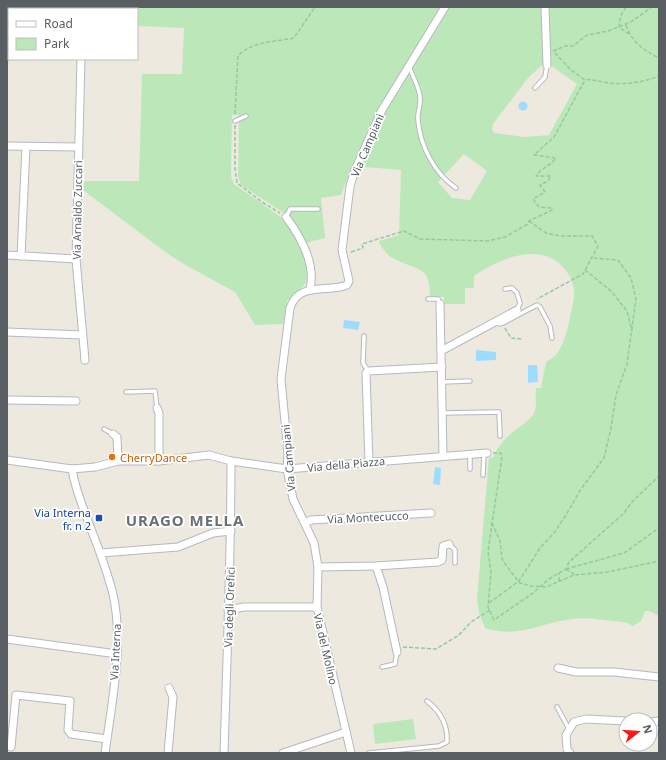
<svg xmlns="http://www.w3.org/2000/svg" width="666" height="760" viewBox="0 0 666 760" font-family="'Noto Sans',sans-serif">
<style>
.green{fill:#bce8b9;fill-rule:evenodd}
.water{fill:#9edcff}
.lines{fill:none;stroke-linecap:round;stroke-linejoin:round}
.service-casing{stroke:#b5b9be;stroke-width:5.5}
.minor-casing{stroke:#b5b9be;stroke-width:9}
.path{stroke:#91ca9c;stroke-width:1.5;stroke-dasharray:4 2;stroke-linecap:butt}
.service{stroke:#fff;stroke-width:3.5}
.minor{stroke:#fff;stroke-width:7}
.food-dot{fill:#e8710a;stroke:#fff;stroke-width:1.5}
.transit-dot{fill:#1a4fb4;stroke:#fff;stroke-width:1.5}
.labels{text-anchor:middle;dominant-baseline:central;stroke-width:3.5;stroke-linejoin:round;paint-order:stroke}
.street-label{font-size:11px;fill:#585e62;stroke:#fff}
.food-label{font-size:11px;fill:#c56008;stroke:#fff;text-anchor:start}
.transit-label{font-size:11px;fill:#164399;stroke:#fff;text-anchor:end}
.district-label{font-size:15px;font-weight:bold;letter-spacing:1px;fill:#697074;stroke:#fff}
</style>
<rect width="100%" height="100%" fill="#ede9df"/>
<g class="green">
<path d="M7 7H659V616L649 611H645L641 621 633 626C626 621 620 622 612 621 596 619 589 617 572 619 541 623 518 639 485 628L479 613 477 599 489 458 494 457C501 432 533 424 535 410 537 404 535 395 536 388H541L546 362C549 360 553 358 556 355 563 346 568 329 570 318 571 310 575 299 574 291 573 280 568 272 561 265 536 242 498 260 474 276V288H465V304H444V297H430C431 263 414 271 391 257 386 254 382 247 379 243V241L399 235 401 170 352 166 341 195 321 198 325 238 305 243 290 217 241 185 238 176 239 115H232L231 176 234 184 285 220 304 253 308 264V277L305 284 287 301 283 324 255 325 235 292 189 267 168 254 83 190V181H139L142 74H182L184 28 137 26V9H9V59H14L7 63ZM542 65H550L577 84 549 135 524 137 494 133 492 129 493 124 528 78ZM464 154 487 171 470 200 452 198 438 182Z"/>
<path d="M413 719 416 739 375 744 373 724Z"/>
</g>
<g class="water">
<circle cx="523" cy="106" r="4.5"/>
<path d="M344 320 360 322 358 330 343 328Z"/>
<path d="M476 350 496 352V360L476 361Z"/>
<path d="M528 365H537L538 382 528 383Z"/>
<path d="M435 467 441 468 440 485 433 484Z"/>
</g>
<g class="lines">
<defs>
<g id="service">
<path d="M409 66C412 76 420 88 420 98 421 105 417 113 418 120 420 146 435 174 456 188"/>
<path d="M535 88 545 77 547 65"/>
<path d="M235 121 246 116"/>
<path d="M286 217 290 209H318"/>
<path d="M505 289 512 288 517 293 520 303 517 310"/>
<path d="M428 299H438L440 304"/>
<path d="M496 322 499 324 503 323 537 305 540 307 550 326 552 338"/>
<path d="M364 336 363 363 368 371"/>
<path d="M442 382 470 381"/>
<path d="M126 392 155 391 157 408"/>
<path d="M443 413 499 412 500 436"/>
<path d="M104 429 113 434"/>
<path d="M470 469V454"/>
<path d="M483 475 484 453"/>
<path d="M449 544 455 550V563"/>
<path d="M382 667 395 664 397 652"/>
<path d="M557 707 569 729"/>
<path d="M653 722 659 732"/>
<path d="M369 753 439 746 447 742C448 725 441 712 427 701"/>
</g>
<g id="minor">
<path d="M545 7 547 65"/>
<path d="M81 59 76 259 85 360"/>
<path d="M7 146 78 147"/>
<path d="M286 217C301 237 316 263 310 289"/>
<path d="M7 255 76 259"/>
<path d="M21 256 26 147"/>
<path d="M440 304 443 456"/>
<path d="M7 332 82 335"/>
<path d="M441 351 517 310"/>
<path d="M7 400 76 401"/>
<path d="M157 408 159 413V461"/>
<path d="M113 434 117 437 118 461"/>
<path d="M7 460 72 469 95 467 118 461H159L209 455 231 461 287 469 487 453"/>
<path d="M369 463 366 373 368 371 442 367"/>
<path d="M72 469C75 490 84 509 91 529 99 549 106 569 112 590 125 641 112 701 105 753"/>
<path d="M305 523 311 520 431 513"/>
<path d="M101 553 178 547 213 533 231 531"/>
<path d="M376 566 383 587 397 652"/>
<path d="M318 567 376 566 438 562 442 560 443 546 449 544"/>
<path d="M317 607 318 567 314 543 293 499 287 469 288 454 281 379 290 308C299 281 328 293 347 285L349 281 342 250 350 186 355 170 382 110 445 7"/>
<path d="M228 610 244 607H317L351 753"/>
<path d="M7 639 117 654"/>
<path d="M558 668 576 672H614L659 677"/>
<path d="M650 722 659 721"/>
<path d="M11 747 16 695 70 701 68 730 71 734 107 739"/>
<path d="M168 753 173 697 169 688"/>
<path d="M224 753C227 656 231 559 231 461"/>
<path d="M283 753 346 732"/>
<path d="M570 753 567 749 566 735 574 722 586 719 626 721"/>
</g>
</defs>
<use href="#service" class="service-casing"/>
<use href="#minor" class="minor-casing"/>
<g class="path">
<path d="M66 7V9"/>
<path d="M626 7 621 15 619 27 629 34"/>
<path d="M626 25C632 42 643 50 659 58"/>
<path d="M553 51 565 46H573L587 35 608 31 631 22 652 7"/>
<path d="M555 53 571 70 585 80C594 79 600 82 610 83 627 85 644 82 659 76"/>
<path d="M235 114 238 56C251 41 276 42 294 38L315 7"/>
<path d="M235 125V168L237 183 262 202 280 213"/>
<path d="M529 221 546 233 560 236H592L598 246 583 274 537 299"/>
<path d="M351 252 363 248 362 244 404 231 420 239 488 241 505 237 528 224 529 221 552 210V208L539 207 533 199 545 192 540 185 548 181 551 176H536C541 168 550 166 556 158L534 155 554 137 585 80"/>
<path d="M585 270 611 291 627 311 632 331"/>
<path d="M505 328 511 338 522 339"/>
<path d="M493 453H501L502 457 488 551 491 573 488 607 494 620 533 593 549 579 566 569 569 562 623 514 633 501 659 476"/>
<path d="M492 523 500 541 502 559 511 572 520 583 531 586 546 587 574 575 608 572 659 561"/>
<path d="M566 569 624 553 659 528"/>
<path d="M566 569 574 574"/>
<path d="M559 581V573"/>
<path d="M489 603 519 581 540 548 554 533 566 515 581 489 604 458 611 428 616 395 627 364 636 299 631 278 618 260 592 258"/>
<path d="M403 647 436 649 459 635 471 622 490 610"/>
</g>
<use href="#service" class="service"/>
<use href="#minor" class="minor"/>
</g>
<circle class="food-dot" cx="112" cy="457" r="4"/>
<rect class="transit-dot" x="95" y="514" width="8" height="8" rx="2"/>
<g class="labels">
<g class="street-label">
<text transform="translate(367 145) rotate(-67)">Via Campiani</text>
<text transform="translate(77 210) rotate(-89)">Via Arnaldo Zuccari</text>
<text transform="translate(288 458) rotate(-95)">Via Campiani</text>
<text transform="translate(346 464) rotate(-5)">Via della Piazza</text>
<text transform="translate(368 517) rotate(-3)">Via Montecucco</text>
<text transform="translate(229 607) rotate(-88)">Via degli Orefici</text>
<text transform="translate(326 649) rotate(77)">Via del Molino</text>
<text transform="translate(115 652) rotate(-87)">Via Interna</text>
</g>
<g class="food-label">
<text x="120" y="457">CherryDance</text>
</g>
<g class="transit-label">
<text x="91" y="512">Via Interna<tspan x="91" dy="13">fr. n 2</tspan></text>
</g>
<g class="district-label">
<text x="185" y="520">URAGO MELLA</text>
</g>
</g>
<rect width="666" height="760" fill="none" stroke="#585e62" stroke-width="16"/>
<rect x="8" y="8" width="130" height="52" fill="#ffffff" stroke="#bcbfc0"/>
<rect x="16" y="21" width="20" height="6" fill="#ffffff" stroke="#bcbfc0"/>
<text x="44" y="28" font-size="12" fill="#585e62">Road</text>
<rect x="16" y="38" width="20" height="12" fill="#bce8b9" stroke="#bcbfc0"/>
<text x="44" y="48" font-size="12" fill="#585e62">Park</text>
<g transform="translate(638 732) rotate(73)"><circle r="19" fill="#ffffff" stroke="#bcbfc0"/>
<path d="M0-3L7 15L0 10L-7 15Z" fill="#fa1919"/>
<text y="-6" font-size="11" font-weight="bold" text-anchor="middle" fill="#585e62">N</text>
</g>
</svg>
